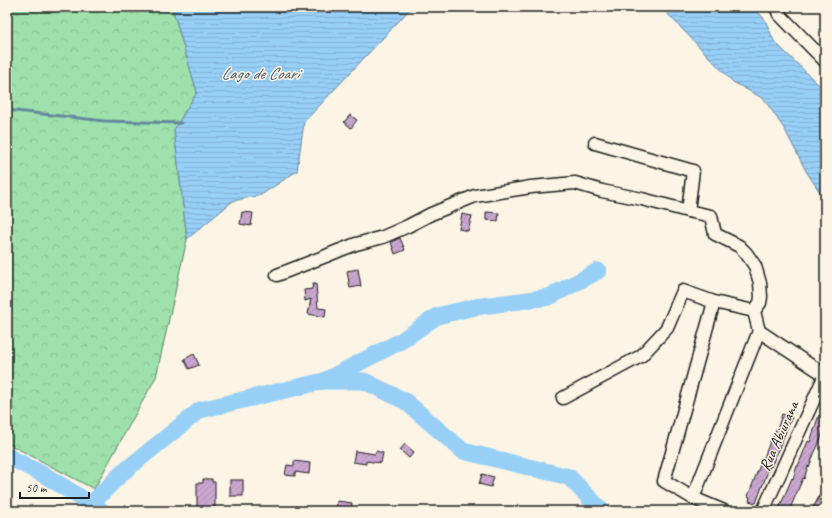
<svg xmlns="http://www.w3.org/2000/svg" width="832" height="518" viewBox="0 0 832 518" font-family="Caveat,sans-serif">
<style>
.forest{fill:url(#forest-crowns);stroke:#5d7e64}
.water{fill:url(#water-rules);stroke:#66879f}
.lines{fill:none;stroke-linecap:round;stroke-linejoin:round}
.stream{stroke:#66879f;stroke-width:3}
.river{stroke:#97cff7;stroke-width:17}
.building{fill:url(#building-hatch);stroke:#1c1c1c}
.minor-casing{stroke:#1c1c1c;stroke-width:15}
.minor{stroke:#fcf5e5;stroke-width:12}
.labels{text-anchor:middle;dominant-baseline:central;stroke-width:3;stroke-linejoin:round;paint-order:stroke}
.street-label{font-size:16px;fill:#1c1c1c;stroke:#fcf5e5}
.water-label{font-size:17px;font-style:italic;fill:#475b69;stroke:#fcf5e5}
</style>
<defs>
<pattern id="forest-crowns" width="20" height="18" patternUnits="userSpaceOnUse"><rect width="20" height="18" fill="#9ee1ac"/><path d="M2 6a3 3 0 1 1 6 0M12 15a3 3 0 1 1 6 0" fill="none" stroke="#88c093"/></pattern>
<pattern id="water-rules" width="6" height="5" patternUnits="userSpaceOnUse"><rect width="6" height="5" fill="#97cff7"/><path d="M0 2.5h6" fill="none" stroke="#82b1d3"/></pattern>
<pattern id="building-hatch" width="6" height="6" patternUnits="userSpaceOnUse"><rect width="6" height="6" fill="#caa7d1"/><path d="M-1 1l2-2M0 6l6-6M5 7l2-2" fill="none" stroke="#ad8fb3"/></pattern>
</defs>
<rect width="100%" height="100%" fill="#fcf5e5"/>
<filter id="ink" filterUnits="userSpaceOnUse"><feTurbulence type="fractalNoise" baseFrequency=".025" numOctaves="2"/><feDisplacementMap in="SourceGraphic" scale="8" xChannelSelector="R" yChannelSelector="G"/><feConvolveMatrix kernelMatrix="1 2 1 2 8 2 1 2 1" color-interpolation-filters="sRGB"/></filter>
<g filter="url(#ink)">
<path class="forest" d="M7 7H172L197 92 174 130 187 239 156 377 94 489 7 443Z"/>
<g class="water">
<path d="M172 7H412L304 122 297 171 261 195 233 201 187 239 174 130 197 92Z"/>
<path d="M661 7H754L765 20 774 41 825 91V200L806 171 785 130 764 99 733 82Z"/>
</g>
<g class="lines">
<path class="stream" d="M7 110 105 121 181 123"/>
<g class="river">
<path d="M327 381H364L405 401 463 451 569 477 602 511"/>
<path d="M7 456 46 476 102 511"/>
<path d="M91 504 122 473 200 410 324 381 401 341 437 316 475 307 549 297 598 271"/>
</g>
</g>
<g class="building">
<path d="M350 115 357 120 351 128 344 122Z"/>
<path d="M242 212 253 213 251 226 240 224Z"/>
<path d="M486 212 499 213 498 221 486 220Z"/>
<path d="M462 214 472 216 468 231 459 229Z"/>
<path d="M400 238 405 250 395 254 391 242Z"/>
<path d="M358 269 361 286 350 288 347 271Z"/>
<path d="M313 284H316L318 308 326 309 325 317 308 314 311 299 305 301 304 290 312 289Z"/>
<path d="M194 354 199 365 189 369 184 359Z"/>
<path d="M782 414 792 417 771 467 770 466 765 479 756 503 749 501 750 497 748 496 760 465H762L766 452 771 439 772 440 777 427H778Z"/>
<path d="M819 415 825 417V426L820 441 814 454 809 467 808 466 804 479 803 478 789 511H778L792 478 793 479 797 466H798L808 441 810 442Z"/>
<path d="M405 444 414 452 409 458 400 450Z"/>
<path d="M355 451 375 454 376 451 383 453 381 463 366 461V464L353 462Z"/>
<path d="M294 461 310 463 309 474 295 472V476L285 475 287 465 294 466Z"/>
<path d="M482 474 494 477 491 487 479 484Z"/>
<path d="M203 479H212V482H215V511H197V483H203Z"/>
<rect x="230" y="480" width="13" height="16"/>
<path d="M825 485V511H818L813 508Z"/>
<path d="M337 501 352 503 351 511H336Z"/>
</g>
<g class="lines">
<defs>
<g id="minor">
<path d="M776 7 779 14 825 61"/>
<path d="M595 143 693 171 688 211"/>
<path d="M277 275 326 256 338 251 356 244 383 237 408 226 431 214 475 196 531 187 575 183 602 191 642 199 688 211 711 216 715 234 739 246 746 253 755 266 760 283 761 297 760 303 754 311 759 331 825 375"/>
<path d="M714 302 664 481 693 498 724 511"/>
<path d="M563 398 641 356 667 328 683 291 714 302 754 311"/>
<path d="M693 498 759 331"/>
<path d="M763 511 825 375"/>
</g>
</defs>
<use href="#minor" class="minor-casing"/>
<use href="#minor" class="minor"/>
</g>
</g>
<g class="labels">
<g class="street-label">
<text transform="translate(779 436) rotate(-66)">Rua Abiurana</text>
</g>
<g class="water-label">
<text x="260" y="73">Lago de Coari</text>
</g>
</g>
<rect width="832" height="518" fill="none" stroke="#fcf5e5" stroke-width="24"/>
<rect x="12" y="12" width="808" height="494" fill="none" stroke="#1c1c1c" stroke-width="1.5" filter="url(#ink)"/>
<path d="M20 492v6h69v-6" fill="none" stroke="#1c1c1c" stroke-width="2"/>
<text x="26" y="492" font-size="12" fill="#1c1c1c" stroke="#fcf5e5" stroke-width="3" paint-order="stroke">50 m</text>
</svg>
